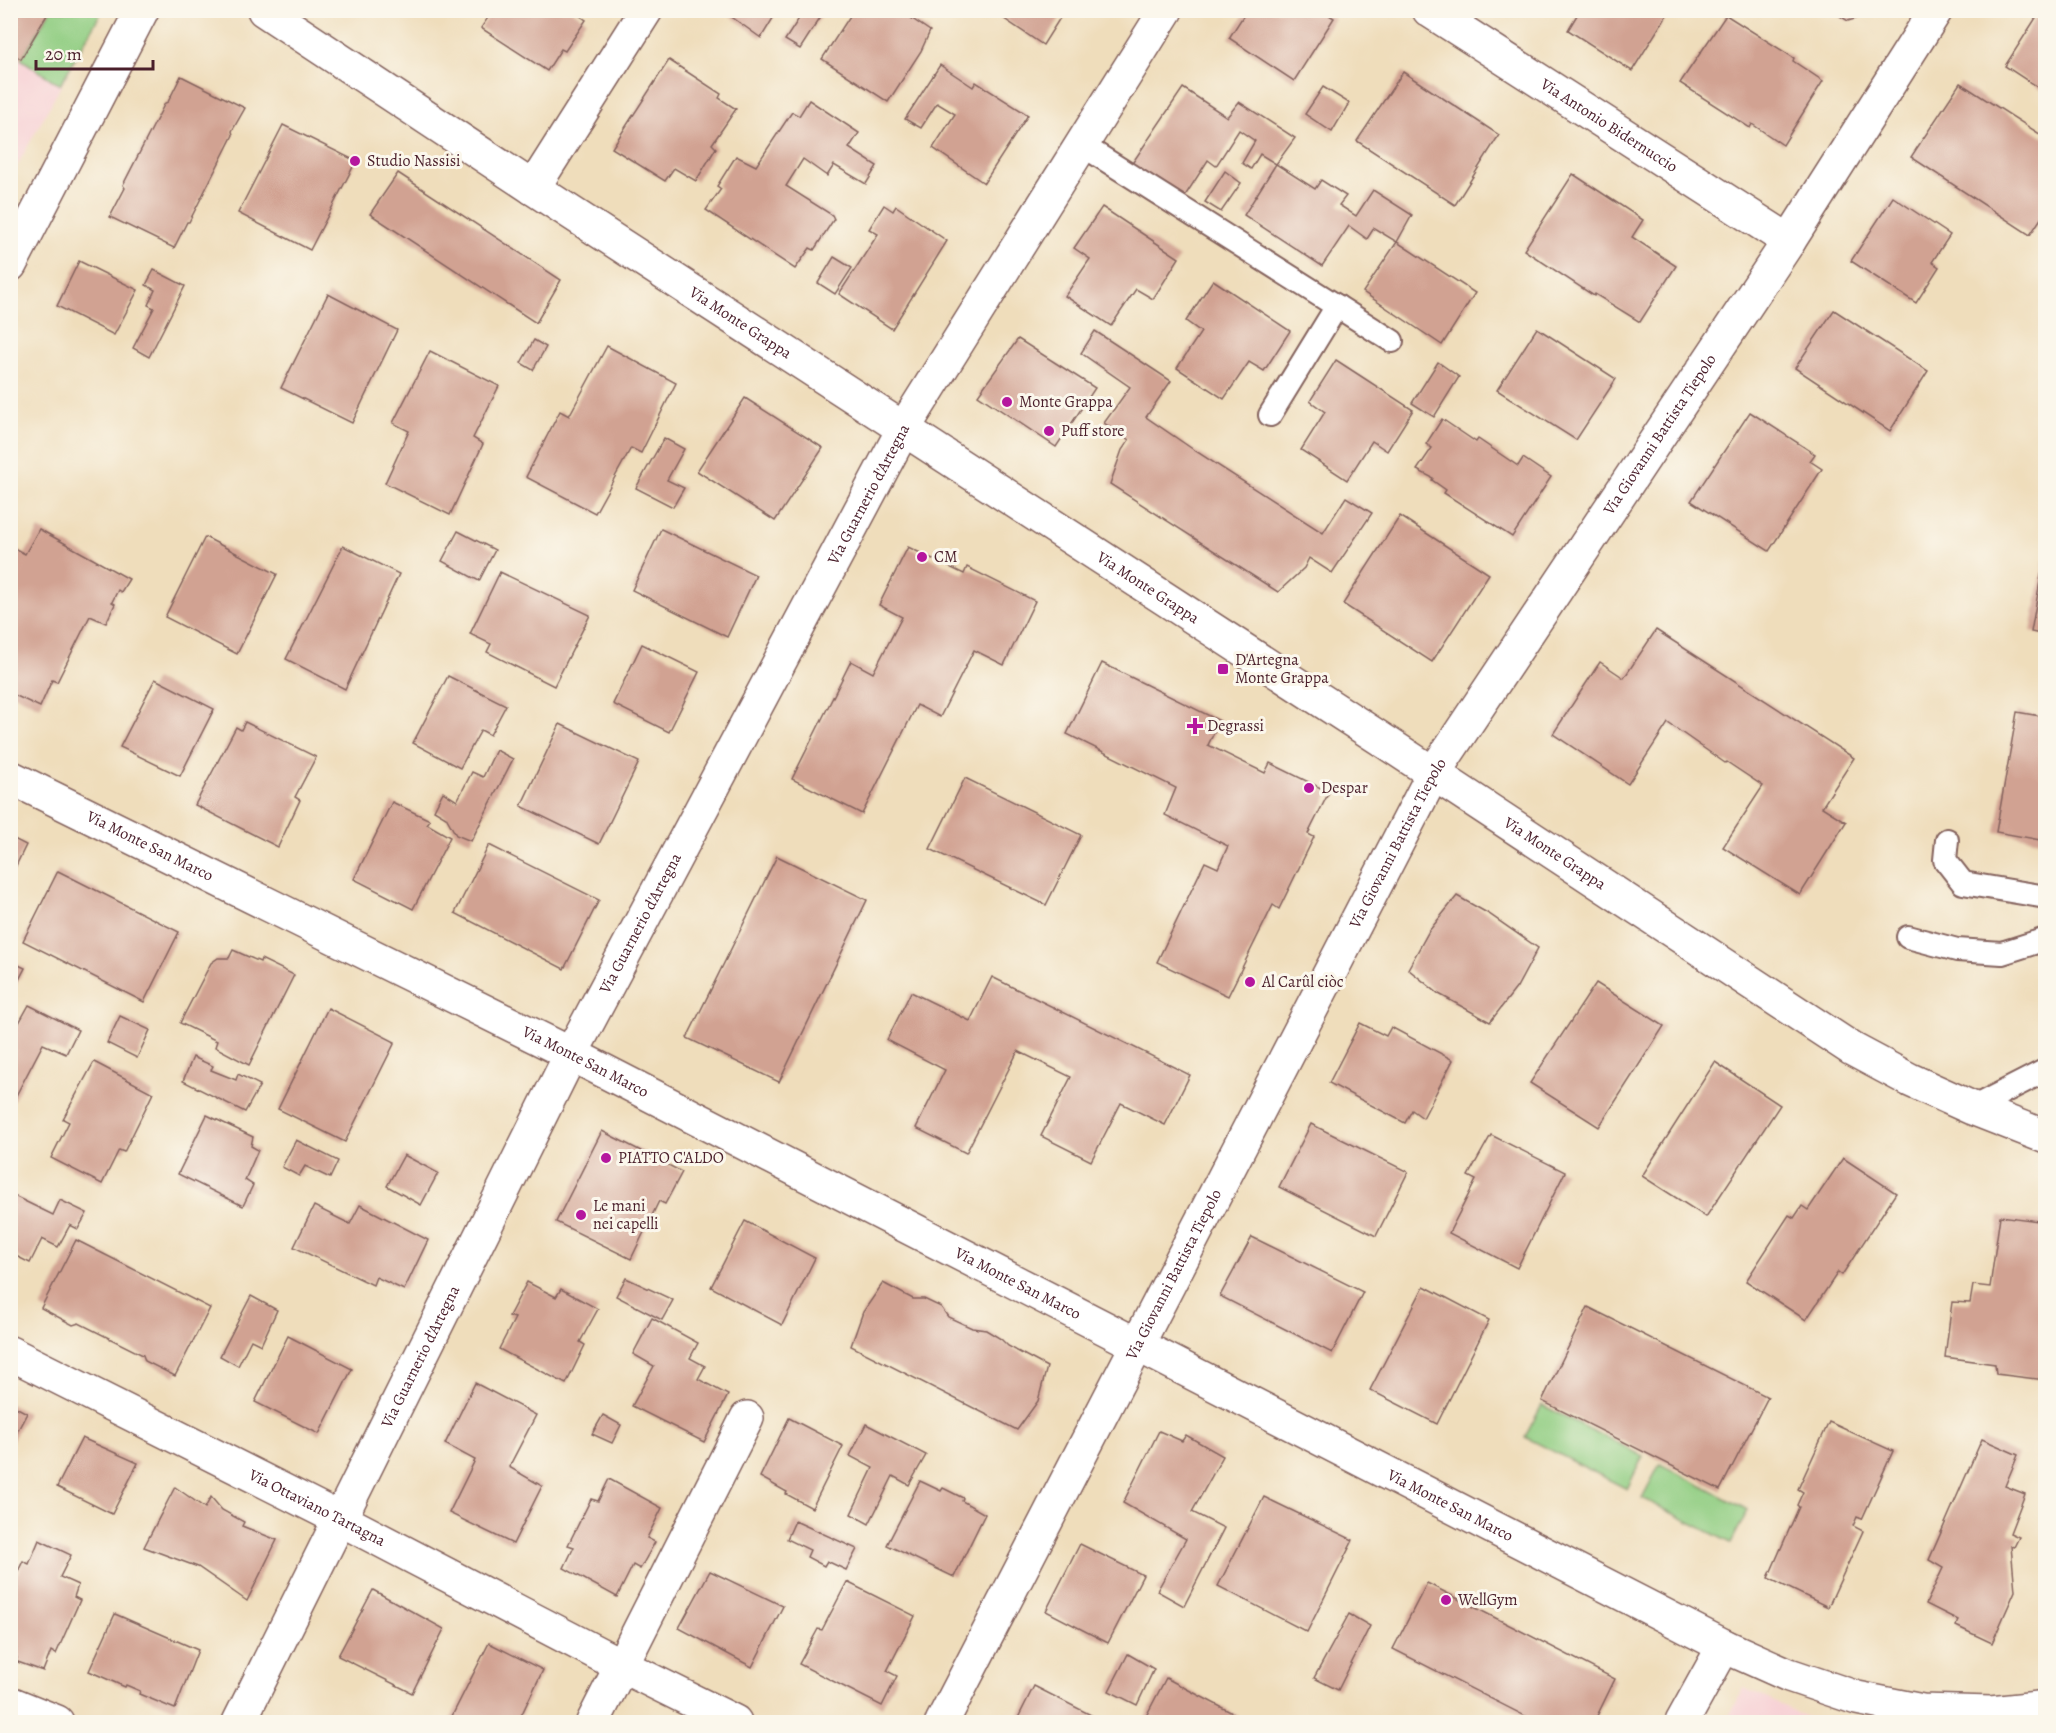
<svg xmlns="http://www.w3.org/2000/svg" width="2056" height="1733" viewBox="0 0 2056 1733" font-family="Alegreya,serif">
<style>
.built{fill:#f7cfd4}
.green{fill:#92ce83;stroke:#6e7657;stroke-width:1.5}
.building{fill:#d1a292}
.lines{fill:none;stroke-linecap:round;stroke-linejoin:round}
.lane-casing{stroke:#84625d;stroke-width:26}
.street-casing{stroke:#84625d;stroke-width:36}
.lane{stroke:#fff;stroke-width:22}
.street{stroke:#fff;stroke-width:33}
.poi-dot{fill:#b5179e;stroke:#fbf7ec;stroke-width:2}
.labels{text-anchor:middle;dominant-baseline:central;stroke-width:6;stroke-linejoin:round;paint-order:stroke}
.street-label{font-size:16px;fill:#4a1f2b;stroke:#fbf7ec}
.poi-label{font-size:16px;fill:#4a1f2b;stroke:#fbf7ec;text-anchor:start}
</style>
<rect width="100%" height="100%" fill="#fbf7ec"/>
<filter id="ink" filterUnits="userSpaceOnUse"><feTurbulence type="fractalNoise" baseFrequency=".0167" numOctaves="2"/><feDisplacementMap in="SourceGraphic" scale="12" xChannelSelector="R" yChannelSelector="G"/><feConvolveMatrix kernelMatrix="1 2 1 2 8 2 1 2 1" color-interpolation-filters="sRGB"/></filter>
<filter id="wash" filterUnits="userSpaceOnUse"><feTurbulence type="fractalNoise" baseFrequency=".008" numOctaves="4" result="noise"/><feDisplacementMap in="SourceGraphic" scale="24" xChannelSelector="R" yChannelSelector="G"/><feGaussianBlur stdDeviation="1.35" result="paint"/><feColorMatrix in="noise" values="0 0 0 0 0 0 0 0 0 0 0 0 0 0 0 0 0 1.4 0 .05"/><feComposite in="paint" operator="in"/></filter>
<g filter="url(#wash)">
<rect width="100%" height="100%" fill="#efddbb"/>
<g class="built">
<path d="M11 11H102L11 177Z"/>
<path d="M1744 1688 1811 1719 1822 1722H1726Z"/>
</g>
<g class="green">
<path d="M50 11H102L60 85 21 59Z"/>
<path d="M1542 1405 1643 1456 1627 1489 1525 1437Z"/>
<path d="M1660 1464 1748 1510 1731 1543 1642 1498Z"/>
</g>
<g id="blocks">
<g class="building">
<path d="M10 10H50L21 59 10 53Z"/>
<path d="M493 10H571L586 20 565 51 561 49 547 71 481 28Z"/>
<path d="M722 10H778L761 38Z"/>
<path d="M790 10H825L800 49 785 40 800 17Z"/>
<path d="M848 10H899L930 31 921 51 888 102 822 59 852 13Z"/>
<path d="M991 10H1065L1043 45Z"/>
<path d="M1247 10H1321L1334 18 1294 81 1229 38Z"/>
<path d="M1580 10H1670L1632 71 1568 30Z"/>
<path d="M1818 10H1862L1858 18 1848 21 1832 11 1823 14Z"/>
<path d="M2041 10H2046V93L2005 66Z"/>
<path d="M1726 15 1794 58 1793 61 1823 81 1783 145 1752 124 1750 128 1680 83Z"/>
<path d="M669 60 721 94 719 98 736 109 712 144 716 148 696 181 674 168 665 181 612 148Z"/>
<path d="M940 65 973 87 976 82 1028 115 984 183 933 148 955 114 937 103 921 128 905 119Z"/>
<path d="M1403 72 1499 135 1455 205 1357 141Z"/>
<path d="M181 76 245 108 232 131 233 135 189 222H187L174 248 110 217 125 188 123 185 165 103 168 102Z"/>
<path d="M1960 83 2046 138V211L2030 235 1911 157Z"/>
<path d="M1323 87 1349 103 1332 132 1305 114Z"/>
<path d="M1183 88 1227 117 1239 102 1295 138 1276 164 1315 189 1321 180 1346 196 1339 205 1356 216 1373 190 1412 215 1397 242 1475 293 1442 345 1363 292 1397 242 1374 228 1367 239 1349 226 1322 266 1244 215 1276 164 1260 154 1251 169 1242 163 1255 141 1239 130 1216 166 1208 160 1183 199 1131 165Z"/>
<path d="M809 100 859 133 849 148 877 166 866 184 834 165 827 176 803 159 786 186 832 215 834 219 814 250 810 248 795 269 706 210 721 189 717 186 736 156 756 166 792 112 799 116Z"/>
<path d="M283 125 356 161 310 250 238 213Z"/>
<path d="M1225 171 1241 183 1221 212 1205 202Z"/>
<path d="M398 173 561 280 536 323 370 214Z"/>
<path d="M1573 174 1643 220 1632 237 1676 266 1640 322 1595 294 1594 296 1524 250Z"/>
<path d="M1893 197 1950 235 1932 262 1939 267 1916 303 1851 261Z"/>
<path d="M884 205 893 211 896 206 947 241 892 329 839 294 878 234 869 229Z"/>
<path d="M1102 207 1179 258 1153 299 1136 289 1111 326 1065 296 1090 259 1074 248Z"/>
<path d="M834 257 852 268 835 294 818 283Z"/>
<path d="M79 261 138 290 114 335 57 306Z"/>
<path d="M154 270 185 286 149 357 133 348 154 308 148 305 155 290 146 285Z"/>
<path d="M1213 280 1290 331 1264 371 1249 362 1224 399 1177 368 1201 332 1186 321Z"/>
<path d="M328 294 397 330 352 423 281 388Z"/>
<path d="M1834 310 1928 371 1890 431 1795 368Z"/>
<path d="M1537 328 1616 379 1576 440 1497 390Z"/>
<path d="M1095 331 1171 381 1146 417 1194 450 1323 533 1346 497 1372 513 1332 573 1309 558 1304 568 1278 592 1110 484 1122 450 1129 440 1104 423 1130 387 1081 353Z"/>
<path d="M1018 339 1095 388 1056 447 978 395Z"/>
<path d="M534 340 546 347 533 370 521 363Z"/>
<path d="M607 346 676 383 641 453 631 448 595 513 526 477 560 411 569 416Z"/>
<path d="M430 351 499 386 473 438 483 444 450 515 385 483 409 431 393 423Z"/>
<path d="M1336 360 1413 410 1387 451 1372 441 1347 480 1301 450 1325 412 1310 401Z"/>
<path d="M1438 362 1459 377 1434 417 1412 403Z"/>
<path d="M745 398 823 448 775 521 697 471Z"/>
<path d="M1750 412 1815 454 1810 461 1822 469 1769 551 1691 501Z"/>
<path d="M1442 419 1476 442 1478 439 1518 466 1523 458 1551 477 1512 537 1444 493 1446 490 1432 480 1433 478 1417 470 1432 448 1426 444Z"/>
<path d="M664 438 684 449 667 480 684 488 673 507 636 488Z"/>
<path d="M1400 516 1489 574 1432 662 1343 604Z"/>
<path d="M39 529 129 579 121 592 118 590 112 602 115 604 106 623 90 616 57 682 52 680 40 707 10 693V642L17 628 10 625V546L25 554Z"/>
<path d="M661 529 756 575 727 637 632 590Z"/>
<path d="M458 531 495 550 479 581 442 561Z"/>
<path d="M205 537 277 574 237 654 165 617Z"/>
<path d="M343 546 399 574 345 689 286 659Z"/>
<path d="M908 547 964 574 967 567 1035 601 1004 665 974 650 940 717 917 705 862 814 792 779 851 661 873 673 902 617 879 605Z"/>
<path d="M2044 559H2046V635L2031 632Z"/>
<path d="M500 572 590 615 554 686 487 652 491 644 470 634Z"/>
<path d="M1656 630 1854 758 1822 807 1846 822 1800 895 1723 847 1763 786 1727 762 1725 763 1668 723 1628 784 1553 734 1600 662 1624 678Z"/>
<path d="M642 644 699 672 669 732 613 704Z"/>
<path d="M1102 663 1220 721 1208 745 1265 773 1270 763 1329 792 1308 834 1314 837 1279 909 1273 905 1228 996 1157 962 1205 862 1218 868 1228 846 1165 815 1176 788 1067 734Z"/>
<path d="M448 676 506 705 490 735 481 730 460 768 413 743Z"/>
<path d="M155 679 214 709 180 776 120 747Z"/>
<path d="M2017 712 2046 717V841L1996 832Z"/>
<path d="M245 722 316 757 295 797 300 800 278 847 195 805 236 727 241 730Z"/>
<path d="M560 724 639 762 599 844 521 806Z"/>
<path d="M496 750 513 759 471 841 456 835 446 817 434 810 443 792 457 801 472 772 483 777Z"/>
<path d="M965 778 1081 835 1046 905 930 849Z"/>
<path d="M392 802 430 820 427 824 450 837 413 909 354 879Z"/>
<path d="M10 837 26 845 10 878Z"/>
<path d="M489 845 599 900 564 969 455 913Z"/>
<path d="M777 856 867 900 779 1082 687 1038Z"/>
<path d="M58 871 179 932 144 1002 23 941Z"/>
<path d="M1457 896 1489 914 1538 948 1517 987 1490 1022 1439 994 1408 969 1429 931Z"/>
<path d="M233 950 260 962 261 959 294 975 249 1065 215 1047 217 1041 180 1023 211 963 218 958H229Z"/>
<path d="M10 961 25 968 10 997Z"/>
<path d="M992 977 1190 1075 1165 1125 1121 1103 1091 1161 1041 1136 1071 1077 1018 1051 966 1153 916 1128 945 1070 887 1040 911 992 970 1021Z"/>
<path d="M1596 983 1664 1026 1599 1127 1530 1083Z"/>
<path d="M29 1005 78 1030 66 1054 43 1044 10 1107V1027L15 1030Z"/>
<path d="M328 1008 395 1042 345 1142 278 1109Z"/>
<path d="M120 1016 150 1030 137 1058 107 1043Z"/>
<path d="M1360 1023 1386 1036 1391 1027 1453 1060 1423 1118 1412 1110 1405 1123 1329 1083Z"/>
<path d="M193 1057 213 1066 211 1070 236 1080 238 1074 260 1085 245 1112 183 1081Z"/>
<path d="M94 1062 153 1093 124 1152 119 1150 102 1184 51 1158 69 1122 63 1119Z"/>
<path d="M1715 1062 1780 1105 1706 1217 1642 1176Z"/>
<path d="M207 1115 253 1137 251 1146 258 1150 245 1180 253 1185 243 1206 178 1174Z"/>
<path d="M1311 1124 1408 1172 1376 1236 1279 1187Z"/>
<path d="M602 1131 682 1172 665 1204 659 1201 631 1259 556 1222Z"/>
<path d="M1491 1135 1565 1172 1517 1268 1449 1233 1476 1180 1468 1176Z"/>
<path d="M296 1140 338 1161 330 1178 305 1166 299 1176 282 1167Z"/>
<path d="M404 1155 438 1173 421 1205 387 1186Z"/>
<path d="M1843 1158 1896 1193 1842 1275 1838 1272 1806 1320 1746 1281 1789 1215 1794 1218 1802 1206 1808 1210Z"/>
<path d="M10 1194 53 1215 60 1200 87 1213 78 1229 70 1225 58 1247 42 1239 30 1263 14 1255 10 1262Z"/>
<path d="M360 1205 428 1240 404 1290 376 1277 373 1285 294 1247 314 1206 350 1224Z"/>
<path d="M2000 1216 2046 1222V1380L1996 1374 1995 1364 1945 1357 1952 1302 1970 1303 1973 1285 1990 1287Z"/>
<path d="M745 1221 815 1258 782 1325 711 1287Z"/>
<path d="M1252 1237 1363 1292 1332 1353 1220 1296Z"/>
<path d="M76 1240 210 1308 175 1376 145 1361 143 1355 79 1323 73 1325 41 1308Z"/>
<path d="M626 1278 673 1300 662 1320 616 1296Z"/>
<path d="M527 1282 556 1297 561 1289 598 1309 580 1342 585 1345 566 1384 499 1349 515 1318 509 1316Z"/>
<path d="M883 1283 913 1299H924L941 1307 948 1317 972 1328 986 1330 1001 1339 1008 1346 1047 1367 1038 1401 1017 1430 851 1346 863 1312Z"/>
<path d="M1424 1286 1489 1320 1437 1424 1370 1390Z"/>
<path d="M251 1296 277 1310 261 1345 251 1340 238 1366 220 1356Z"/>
<path d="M1588 1307 1768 1397 1720 1490 1542 1401Z"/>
<path d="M652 1318 698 1343 690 1358 705 1366 698 1379 728 1395 704 1442 632 1406 654 1366 633 1354Z"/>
<path d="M288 1336 352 1369 319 1434 255 1402Z"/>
<path d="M475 1383 536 1415 509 1467 542 1486 513 1544 449 1513 475 1460 445 1444Z"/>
<path d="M10 1404 27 1413 10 1445Z"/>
<path d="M603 1415 621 1425 612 1443 592 1434Z"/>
<path d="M789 1418 843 1446 812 1508 786 1494 787 1492 760 1477Z"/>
<path d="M1829 1422 1893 1451 1862 1519 1857 1517 1853 1526 1863 1531 1828 1607 1768 1578 1799 1507 1797 1505 1803 1492 1798 1489Z"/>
<path d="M866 1424 926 1455 909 1485 893 1476 869 1524 851 1514 873 1468 850 1456Z"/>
<path d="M1159 1431 1182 1441 1186 1435 1223 1456 1192 1512 1224 1528 1184 1606 1157 1591 1186 1539 1123 1503Z"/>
<path d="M82 1438 138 1463 112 1514 57 1487Z"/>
<path d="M1982 1439 2018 1455 2005 1486 2025 1494 2010 1533 2019 1537 2014 1547 2011 1546 2015 1591 1992 1643 1956 1626 1958 1620 1926 1604 1943 1568 1929 1560Z"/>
<path d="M609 1479 662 1508 647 1538 655 1542 640 1569 633 1565 617 1597 564 1568 574 1547 568 1545 591 1499 598 1501Z"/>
<path d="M920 1481 941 1491 943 1488 963 1498 962 1501 985 1514 954 1577 887 1545Z"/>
<path d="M175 1487 205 1508 211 1497 222 1510 244 1522 242 1526 277 1540 247 1601 198 1567 144 1547Z"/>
<path d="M1264 1497 1353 1540 1307 1632 1218 1586Z"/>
<path d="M795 1521 857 1549 846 1570 827 1561 824 1566 807 1557 810 1550 787 1539Z"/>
<path d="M39 1540 71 1555 60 1577 78 1585 74 1597 80 1600 56 1654 51 1651 43 1671 15 1661 17 1658 10 1655V1588L23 1561 29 1564Z"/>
<path d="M1080 1544 1143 1575 1108 1643 1046 1611Z"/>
<path d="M710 1571 783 1606 752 1667 679 1628Z"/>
<path d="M847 1582 915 1616 887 1671 897 1676 882 1706 799 1664 818 1629 822 1630Z"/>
<path d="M1427 1583 1615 1679 1594 1722H1537L1393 1649Z"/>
<path d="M373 1590 444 1629 412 1693 338 1656Z"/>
<path d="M115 1614 198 1650 175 1709 139 1694 140 1691 126 1685 125 1687 89 1671Z"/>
<path d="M1349 1614 1370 1626 1338 1690 1314 1678Z"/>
<path d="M489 1643 543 1670 518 1722H449Z"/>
<path d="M1128 1654 1154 1669 1137 1705 1109 1691Z"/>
<path d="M1166 1678 1240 1717 1237 1722H1143Z"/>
<path d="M1034 1686 1095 1717 1092 1722H1016Z"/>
</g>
</g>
</g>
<g filter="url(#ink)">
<use href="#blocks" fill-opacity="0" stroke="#84625d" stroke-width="1.5"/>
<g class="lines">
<defs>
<g id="lane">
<path d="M1082 145 1392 341"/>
<path d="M1270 415 1337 306"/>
<path d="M1947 840 1945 860 1963 883 2046 897"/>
<path d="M1908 937 1957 950 2002 953 2046 939"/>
<path d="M1972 1108 2046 1070"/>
</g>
<g id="street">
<path id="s1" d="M264 10 533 188 1387 743 1852 1049 1910 1080 1972 1108 2046 1137"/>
<path id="s2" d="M1429 10 1789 241"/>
<path d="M533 188 646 10"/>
<path d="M10 265 142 10"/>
<path id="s3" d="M10 777 571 1054 1724 1646 1789 1675 1857 1698 1922 1711 1991 1713 2046 1707"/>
<path id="s4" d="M10 1353 340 1519 622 1666 735 1722"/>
<path d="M10 1703 57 1722"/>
<path id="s5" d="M239 1722 571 1054 904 428 1166 10"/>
<path d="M593 1722 747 1418"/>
<path id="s6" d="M942 1722 1433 774 1789 241 1936 10"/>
<path d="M1682 1722 1724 1646"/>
</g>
</defs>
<use href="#lane" class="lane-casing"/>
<use href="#street" class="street-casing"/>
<use href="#lane" class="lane"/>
<use href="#street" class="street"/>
</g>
</g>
<g class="poi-dot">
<circle cx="355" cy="161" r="6"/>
<circle cx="1007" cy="402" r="6"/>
<circle cx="1049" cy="431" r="6"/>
<circle cx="922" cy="557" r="6"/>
<rect x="1217" y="663" width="12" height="12" rx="3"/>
<path d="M1192 717h6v6h6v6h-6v6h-6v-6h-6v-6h6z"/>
<circle cx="1309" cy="788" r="6"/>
<circle cx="1250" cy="982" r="6"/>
<circle cx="606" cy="1158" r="6"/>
<circle cx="581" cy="1215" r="6"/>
<circle cx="1446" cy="1600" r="6"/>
</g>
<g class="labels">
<g class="street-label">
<text stroke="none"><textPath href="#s2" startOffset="214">Via Antonio Bidernuccio</textPath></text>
<text stroke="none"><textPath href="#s1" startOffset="570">Via Monte Grappa</textPath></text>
<text stroke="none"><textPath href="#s6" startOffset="1476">Via Giovanni Battista Tiepolo</textPath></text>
<text stroke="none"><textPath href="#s5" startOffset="1380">Via Guarnerio d'Artegna</textPath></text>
<text stroke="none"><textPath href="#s1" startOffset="1056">Via Monte Grappa</textPath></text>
<text stroke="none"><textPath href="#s6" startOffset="990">Via Giovanni Battista Tiepolo</textPath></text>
<text stroke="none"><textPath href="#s3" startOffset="156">Via Monte San Marco</textPath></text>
<text stroke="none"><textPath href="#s1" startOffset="1542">Via Monte Grappa</textPath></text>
<text stroke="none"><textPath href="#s5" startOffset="894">Via Guarnerio d'Artegna</textPath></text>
<text stroke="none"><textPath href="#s3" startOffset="642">Via Monte San Marco</textPath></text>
<text stroke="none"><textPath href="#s6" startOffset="504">Via Giovanni Battista Tiepolo</textPath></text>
<text stroke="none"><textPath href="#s3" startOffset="1128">Via Monte San Marco</textPath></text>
<text stroke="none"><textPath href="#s5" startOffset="408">Via Guarnerio d'Artegna</textPath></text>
<text stroke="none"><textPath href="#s3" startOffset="1614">Via Monte San Marco</textPath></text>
<text stroke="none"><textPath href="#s4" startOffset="344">Via Ottaviano Tartagna</textPath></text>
</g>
<g class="poi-label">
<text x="367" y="161">Studio Nassisi</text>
<text x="1019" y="402">Monte Grappa</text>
<text x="1061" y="431">Puff store</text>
<text x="934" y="557">CM</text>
<text x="1235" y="660">D'Artegna<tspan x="1235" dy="18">Monte Grappa</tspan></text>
<text x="1207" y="726">Degrassi</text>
<text x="1321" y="788">Despar</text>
<text x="1262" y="982">Al Carûl ciòc</text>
<text x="618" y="1158">PIATTO C'ALDO</text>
<text x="593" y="1206">Le mani<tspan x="593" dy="18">nei capelli</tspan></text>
<text x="1458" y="1600">WellGym</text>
</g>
</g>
<rect width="2056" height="1733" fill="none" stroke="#fbf7ec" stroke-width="36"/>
<path d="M36 60v9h117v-9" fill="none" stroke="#4a1f2b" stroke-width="3"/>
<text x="45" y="60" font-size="18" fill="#4a1f2b" stroke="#fbf7ec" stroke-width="4.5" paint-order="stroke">20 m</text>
</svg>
